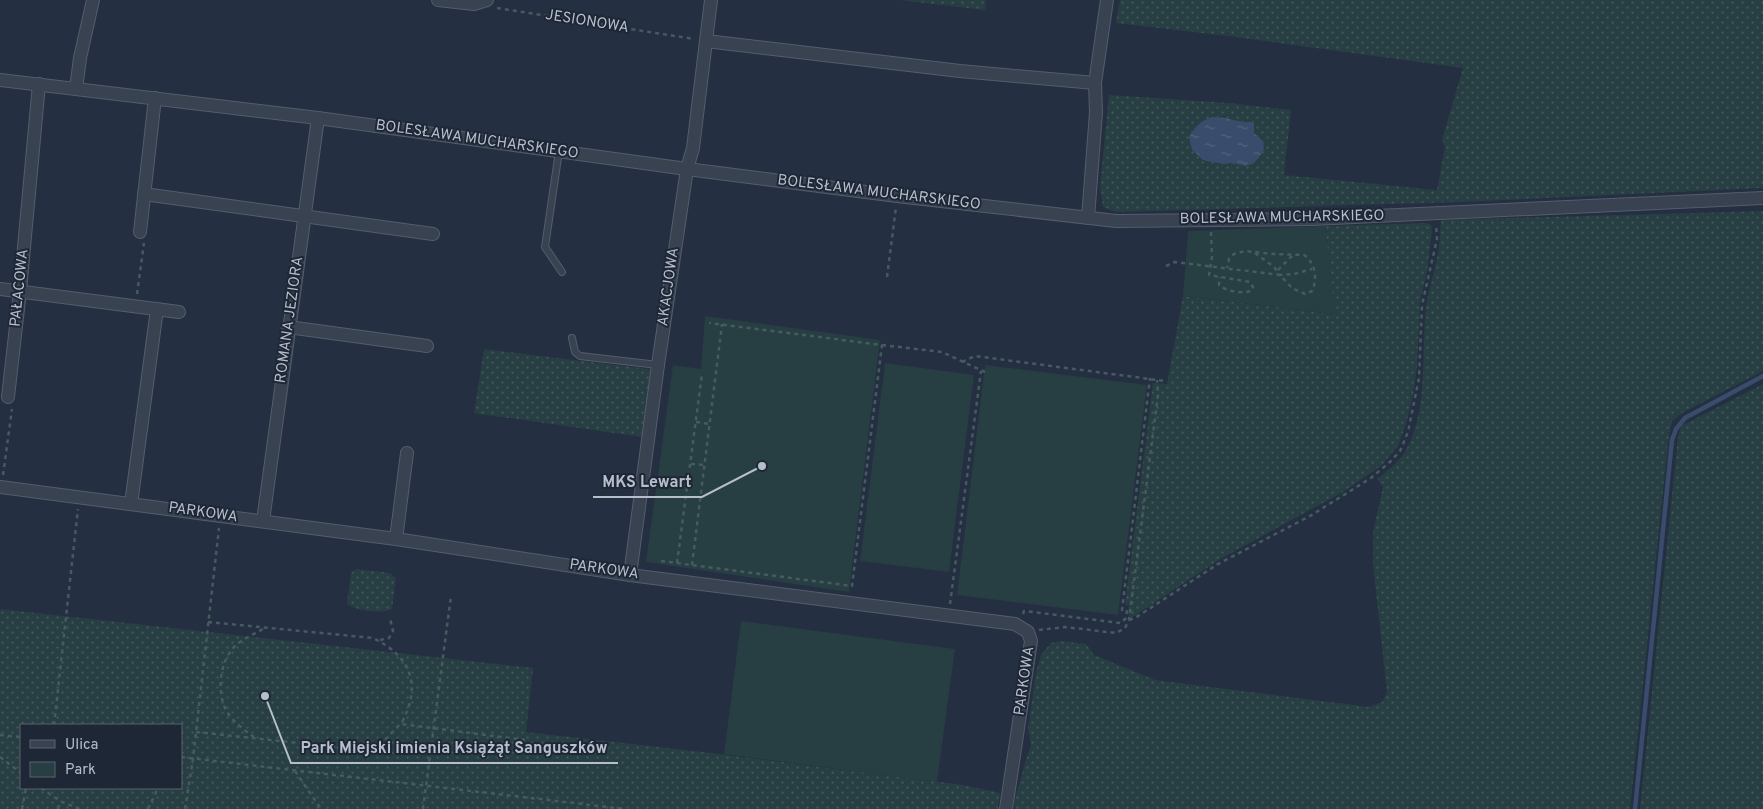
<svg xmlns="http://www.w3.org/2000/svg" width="1763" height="809" viewBox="0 0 1763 809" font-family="Overpass,sans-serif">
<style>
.green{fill:url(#green-dots);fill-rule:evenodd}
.pitch{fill:#273e42}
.water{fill:url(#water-ripples)}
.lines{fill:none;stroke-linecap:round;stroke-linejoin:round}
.stream{stroke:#3a4c6b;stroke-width:4.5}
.service-casing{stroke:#545d6b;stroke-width:8}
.minor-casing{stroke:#545d6b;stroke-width:14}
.path{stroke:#455b5f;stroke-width:2.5;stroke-dasharray:4 4;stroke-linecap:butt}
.service{stroke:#394251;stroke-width:6}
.minor{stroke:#394251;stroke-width:12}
.labels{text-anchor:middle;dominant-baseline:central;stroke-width:4;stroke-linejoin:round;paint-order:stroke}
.street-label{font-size:15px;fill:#b6bdcb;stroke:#1e2736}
.leader{fill:none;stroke:#b6bdcb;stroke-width:2}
.callout-dot{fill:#b6bdcb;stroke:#1e2736;stroke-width:2}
.callout-label{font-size:16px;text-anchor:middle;font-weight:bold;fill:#b6bdcb;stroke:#1e2736;stroke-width:4;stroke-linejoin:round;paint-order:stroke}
</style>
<defs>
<pattern id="green-dots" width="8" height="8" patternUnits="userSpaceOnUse" patternTransform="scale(1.25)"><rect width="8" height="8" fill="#273e42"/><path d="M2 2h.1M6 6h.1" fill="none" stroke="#44585c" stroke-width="1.8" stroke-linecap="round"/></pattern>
<pattern id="water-ripples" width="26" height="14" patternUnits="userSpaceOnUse" patternTransform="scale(1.25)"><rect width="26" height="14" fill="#3a4c6b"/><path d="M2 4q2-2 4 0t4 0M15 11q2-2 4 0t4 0" fill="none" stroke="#54647f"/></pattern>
</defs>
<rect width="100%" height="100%" fill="#252f42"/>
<g class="green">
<path d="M899 0H986L985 10Z"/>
<path d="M1120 0H1763V188L1459 202 1116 212 1103 207 1100 188 1109 95 1229 103 1291 110 1284 175 1437 190 1445 147 1442 140 1463 68 1236 37 1116 23Z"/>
<path d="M1763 211V371L1682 413 1672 421 1668 443 1630 809H1015L1014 803 1025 763 1031 745 1028 728 1036 673 1041 655 1051 643 1060 641 1086 644 1094 655 1155 680 1369 707 1382 702 1387 692 1373 565V532L1383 487 1377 479C1387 471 1400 461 1406 450 1429 408 1421 352 1426 307 1429 287 1436 267 1439 247 1440 238 1440 229 1441 220Z"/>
<path d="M1428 223 1432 226 1431 239 1427 272 1420 302 1417 366 1413 396 1406 424 1398 446 1382 465 1343 492 1222 558 1131 618 1128 614 1129 605H1125L1153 383 1167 384 1183 296 1334 314 1325 226Z"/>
<path d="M484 349 657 370 649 438 474 413Z"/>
<path d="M1763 384V809H1640L1678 437 1681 426Z"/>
<path d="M356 569 390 573 396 578 392 609C383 614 355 611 347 604L351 573Z"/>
<path d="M0 609 533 668 526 732 703 752 963 785 1000 793 998 809H0ZM21 725H181V788H21Z"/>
</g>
<g class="pitch">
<path d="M1325 226 1335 314 1183 296 1188 231Z"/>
<path d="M705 316 880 340 849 592 646 562 673 365 701 369Z"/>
<path d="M885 363 974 375 949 572 860 561Z"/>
<path d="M985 365 1147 385 1118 615 957 595Z"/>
<path d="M741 621 955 649 937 782 724 754Z"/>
</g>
<path class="water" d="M1212 117C1226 117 1239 123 1254 122V133L1263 141 1264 150 1254 163 1246 166 1232 163 1224 164 1203 160 1192 150 1189 137C1195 127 1200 121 1212 117Z"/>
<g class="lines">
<path class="stream" d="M1635 809 1672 440 1676 429 1685 418 1763 376"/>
<defs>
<g id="service">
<path d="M559 151 545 247 562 272"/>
<path d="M572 338 575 352 580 356 658 365"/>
</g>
<g id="minor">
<path d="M438 0 474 4 487 0"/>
<path d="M706 41 960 71 1095 83"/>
<path d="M0 80 318 118 687 169 897 196 1116 221 1312 219 1763 198"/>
<path d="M76 89 80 58 93 0"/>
<path d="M144 194 433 234"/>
<path d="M1088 218 1096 112 1095 83 1107 0"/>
<path d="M140 232 155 98"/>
<path d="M0 289 179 312"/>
<path d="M288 327 427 346"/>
<path d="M8 397 20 291 39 84"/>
<path d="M0 487 396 539 630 575 1015 624 1028 632 1031 641 1006 809"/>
<path d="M131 504 157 309"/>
<path d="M263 521 318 118"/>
<path d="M396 539 407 453"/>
<path d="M630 575 658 365 687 169 693 148 711 0"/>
</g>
</defs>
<use href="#service" class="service-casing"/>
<use href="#minor" class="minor-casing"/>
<g class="path">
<path d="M497 8 694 39"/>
<path d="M1211 232 1212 257 1209 275 1250 282 1253 287 1252 290C1245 295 1225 291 1219 285L1220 277"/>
<path d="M1255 253 1274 267 1280 275 1294 274 1312 269"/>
<path d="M1166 266 1175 262 1280 275 1292 288 1305 294 1312 291C1318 279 1315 262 1304 255L1273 254 1245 251 1234 254 1229 259 1227 268"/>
<path d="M1278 270 1294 254"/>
<path d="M887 277 896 207"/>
<path d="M137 294 144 243"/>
<path d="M882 345 942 352 985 372"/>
<path d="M962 362 975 356 1165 381"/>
<path d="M696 422 709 424"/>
<path d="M691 464 704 465"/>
<path d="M3 475 12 409"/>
<path d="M661 561 852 586 882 345 709 323"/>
<path d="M677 563 702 374"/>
<path d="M692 565 722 324"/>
<path d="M950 604 981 371"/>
<path d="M1023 614 1024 611 1121 623 1126 618 1127 610H1122L1150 378"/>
<path d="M1129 620 1135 618 1218 564 1310 516 1371 478 1391 461 1400 451 1408 432 1419 378 1422 305 1437 239 1436 225"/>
<path d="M208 622 373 638C412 657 422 686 401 724L525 740"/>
<path d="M1039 630 1065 627 1116 633 1125 628 1129 620 1158 395 1157 380"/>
<path d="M380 640 389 638 393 631 390 618"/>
<path d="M54 725 78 509"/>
<path d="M196 732 327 746 363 748 377 745 387 738 400 724"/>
<path d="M0 735 21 737"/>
<path d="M254 737C244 730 232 721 226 710 216 690 220 659 237 644 245 638 256 633 265 628"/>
<path d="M0 757 21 773"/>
<path d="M181 757 625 809"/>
<path d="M295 771 321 809"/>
<path d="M41 788 60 801 80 809"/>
<path d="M22 809 26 788"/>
<path d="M58 809 60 801"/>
<path d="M148 809 158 788"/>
<path d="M185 809 193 759 219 528"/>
<path d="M423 809 451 596"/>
</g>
<use href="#service" class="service"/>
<use href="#minor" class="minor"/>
</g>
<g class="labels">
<g class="street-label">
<text transform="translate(587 22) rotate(9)">JESIONOWA</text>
<text transform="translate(477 140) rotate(8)">BOLESŁAWA MUCHARSKIEGO</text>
<text transform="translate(879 193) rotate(7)">BOLESŁAWA MUCHARSKIEGO</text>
<text transform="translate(1282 218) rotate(-1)">BOLESŁAWA MUCHARSKIEGO</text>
<text transform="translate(669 287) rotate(-82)">AKACJOWA</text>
<text transform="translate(20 288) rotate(-84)">PAŁACOWA</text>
<text transform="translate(290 320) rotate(-82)">ROMANA JEZIORA</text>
<text transform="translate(203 513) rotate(8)">PARKOWA</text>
<text transform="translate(604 570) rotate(8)">PARKOWA</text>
<text transform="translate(1025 681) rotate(-82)">PARKOWA</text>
</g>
</g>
<path class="leader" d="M762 466L702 497H593M265 696L291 763H618"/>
<g class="callout-dot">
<circle cx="762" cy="466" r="5"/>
<circle cx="265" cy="696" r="5"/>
</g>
<g class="callout-label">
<text x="647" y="487">MKS Lewart</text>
<text x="454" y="753">Park Miejski imienia Książąt Sanguszków</text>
</g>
<rect x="20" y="724" width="162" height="65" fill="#1e2736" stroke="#5b6372"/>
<rect x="30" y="740" width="25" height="8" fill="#394251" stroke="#5b6372"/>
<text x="65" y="749" font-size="15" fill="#b6bdcb">Ulica</text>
<rect x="30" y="762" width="25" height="15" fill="#273e42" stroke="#5b6372"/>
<text x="65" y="774" font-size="15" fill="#b6bdcb">Park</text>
</svg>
